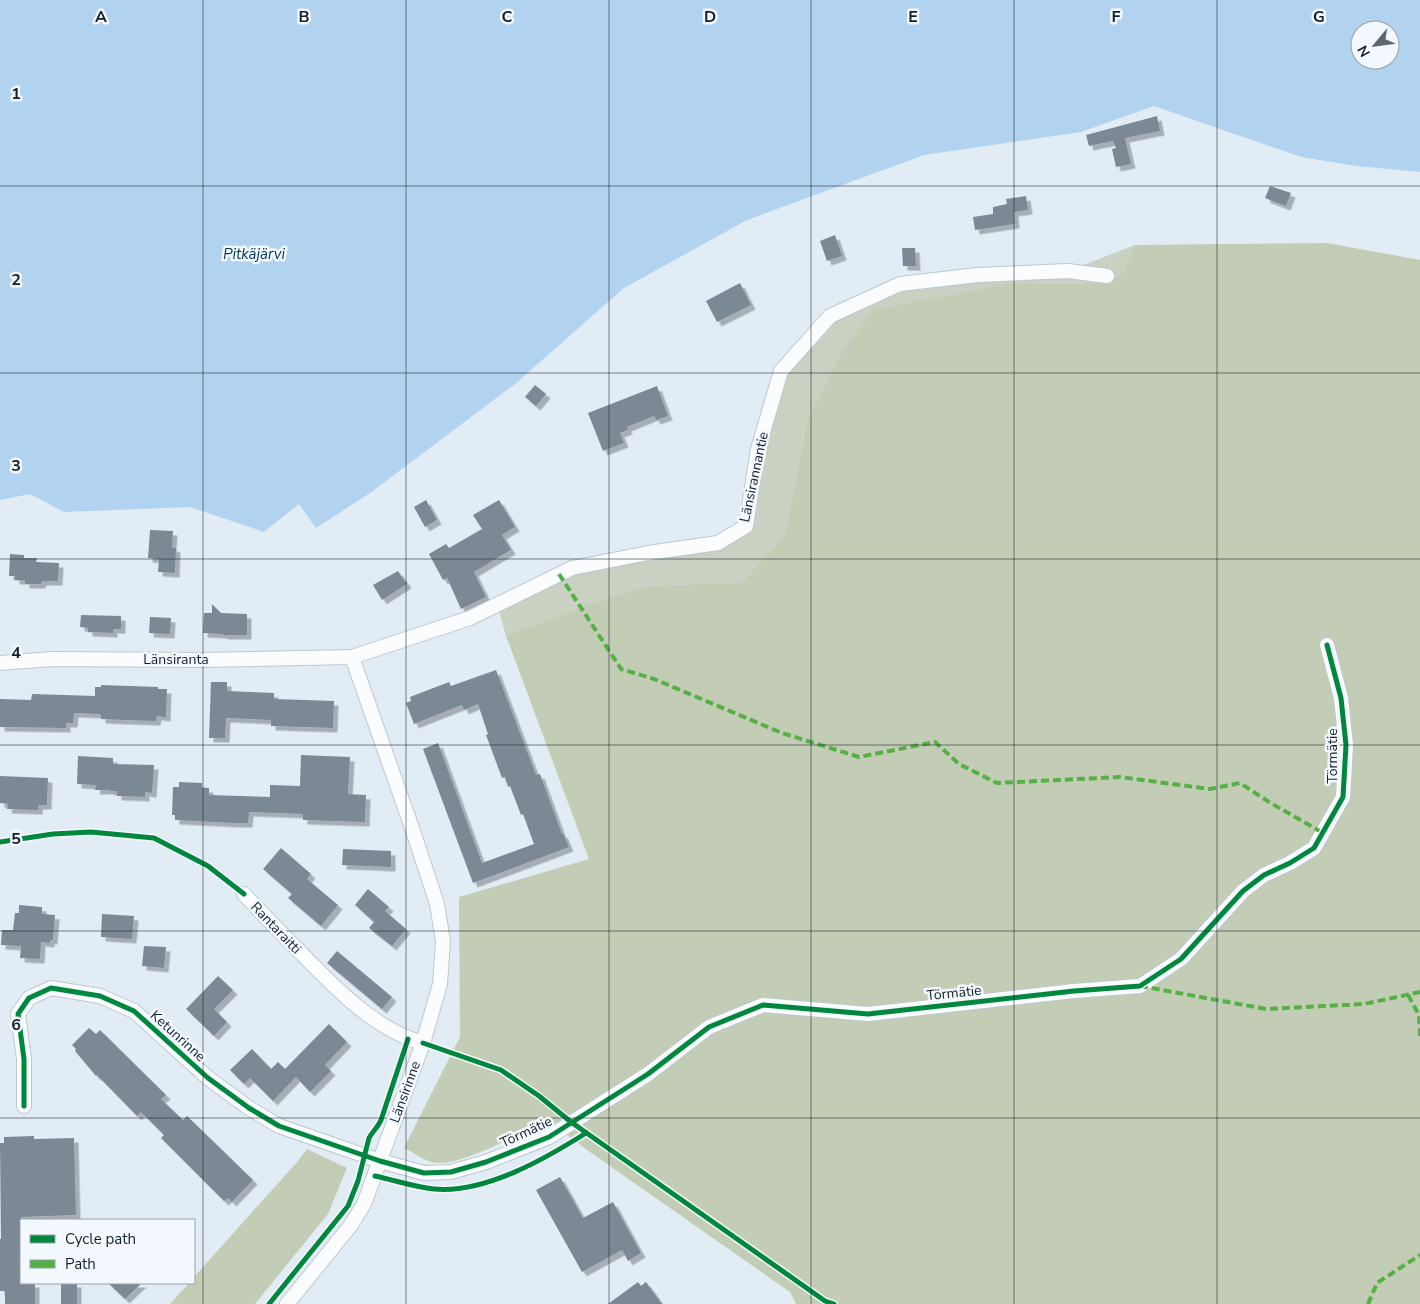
<svg xmlns="http://www.w3.org/2000/svg" width="1420" height="1304" viewBox="0 0 1420 1304" font-family="'Nunito Sans',sans-serif">
<style>
.green{fill:#c9d1c2}
.forest{fill:#c3cdb5}
.water{fill:#b1d3ef;fill-rule:evenodd}
.building{fill:#7c8893;filter:url(#shadow)}
.lines{fill:none;stroke-linecap:round;stroke-linejoin:round}
.minor-casing{stroke:#bdc8d0;stroke-width:16}
.minor{stroke:#fbfcfe;stroke-width:14}
.quiet{stroke:#55b146;stroke-width:4;stroke-dasharray:8 4;stroke-linecap:butt}
.cycleway-casing{stroke:#f2f8fd;stroke-width:8}
.cycleway{stroke:#00873e;stroke-width:5}
.grid{fill:none;stroke:#14202a;stroke-width:1;stroke-opacity:0.55}
.labels{text-anchor:middle;dominant-baseline:central;stroke-width:5;stroke-linejoin:round;paint-order:stroke}
.street-label{font-size:14px;fill:#14202a;stroke:#f2f8fd}
.water-label{font-size:15px;font-style:italic;fill:#003759;stroke:#f2f8fd}
.grid-label{font-size:16px;text-anchor:middle;font-weight:bold;fill:#14202a;stroke:#f2f8fd;stroke-width:5;stroke-linejoin:round;paint-order:stroke}
</style>
<defs>
<filter id="shadow"><feDropShadow dx="4.5" dy="4.5" stdDeviation="0" flood-color="#0004"/></filter>
</defs>
<rect width="100%" height="100%" fill="#e2ecf5"/>
<path class="green" d="M1135 245 1123 273 1103 282 1070 284 807 422 785 535 742 582 646 586 584 606 506 636 497 604 559 574 718 543 746 526 781 371 830 316 900 284 1068 271Z"/>
<g class="forest">
<path d="M1327 243 1420 260V1304H796L790 1292 587 1150 546 1119C523 1132 457 1169 432 1162 423 1160 413 1152 404 1148L460 1037 459 897 589 859 506 636 584 606 646 586 742 582 785 535 807 422 844 349 874 310 1008 284H1070L1103 282 1123 273 1135 245Z"/>
<path d="M307 1149 347 1168 328 1214 255 1304H170L189 1283H194V1277L298 1161Z"/>
</g>
<path class="water" d="M0 0H1420V172L1356 166 1301 157 1154 106 1081 132 924 155 747 220 624 288 515 384 370 493 316 528 299 504 264 532 190 507 64 512 30 494 0 500ZM1360 30H1390V60H1360Z"/>
<g class="building">
<path d="M1157 116 1160 131 1125 138 1131 164 1116 167 1112 149 1116 148 1113 141 1089 146 1086 135Z"/>
<path d="M1270 186 1291 193 1286 206 1265 198Z"/>
<path d="M1026 196 1028 210 1014 212 1015 224 975 230 973 217 993 214V207L1007 204 1006 199Z"/>
<path d="M835 235 842 256 827 261 820 241Z"/>
<path d="M902 248H915L916 266H903Z"/>
<path d="M740 283 751 305 717 322 706 301Z"/>
<path d="M535 385 546 394 536 406 525 397Z"/>
<path d="M657 386 668 416 656 420 654 416 627 427 628 430 620 433 624 443 603 451 588 413Z"/>
<path d="M426 500 437 520 425 527 414 507Z"/>
<path d="M499 500 515 527 502 535 511 550 474 572 486 597 461 609 447 578 443 580 429 554 446 544 449 548 482 529 473 515Z"/>
<path d="M150 530 173 531 172 547 176 548 175 573 158 572 159 559 148 558Z"/>
<path d="M10 554 24 555V558H37L36 562 59 563 58 581H42L41 584H25V580H15V576H9Z"/>
<path d="M398 571 407 584 382 600 373 585Z"/>
<path d="M212 604 221 613 247 614V635H224L222 634 203 633 204 613H212Z"/>
<path d="M81 615 121 616V629H113V633L88 632V628L80 627Z"/>
<path d="M150 617 171 618 170 634 149 633Z"/>
<path d="M496 670 536 775 540 774 562 834 563 833 569 847 473 883 423 749 438 743 482 863 534 844 523 814 521 815 510 786 508 787 505 777 502 778 486 735 488 734 478 704 464 710 462 705 414 724 406 703 411 701 410 697 449 682 451 686Z"/>
<path d="M211 682H227V691L274 693V699L334 701 333 728 271 726V720L226 718 225 738H209Z"/>
<path d="M101 685 158 687V689H167L166 717 157 716 156 721 125 720 101 719V714L74 713 73 723H66V728L0 727V699L31 700 32 694 95 696V687H101Z"/>
<path d="M301 755 350 757 348 794 366 795 365 822 303 820V814L249 812 248 823H234L175 820V815H172L173 787H179V782L202 783V788H209V795L270 797V785L300 786Z"/>
<path d="M78 756 113 758V764L154 765 152 793 145 792V797L117 796V791H110V790H95L96 785 77 784Z"/>
<path d="M0 776 48 778 47 805H38V810L7 809 8 804 0 803Z"/>
<path d="M281 848 311 874 307 879 338 905 321 926 288 898 292 894 263 869Z"/>
<path d="M343 849 391 851V867L342 865Z"/>
<path d="M368 889 389 907 385 911 406 929 392 946 369 928 374 922 355 905Z"/>
<path d="M19 905 42 907V914L55 915 53 940H50V943L41 942 40 959 20 958 21 946 1 945 2 930H13L15 913H19Z"/>
<path d="M102 914 134 916 132 939 101 937Z"/>
<path d="M144 946 166 947 164 968 142 966Z"/>
<path d="M337 951 392 997 382 1009 327 963Z"/>
<path d="M218 976 233 990 214 1009 227 1022 214 1036 186 1009Z"/>
<path d="M329 1024 347 1042 325 1065 331 1071 310 1092 296 1077 273 1101 250 1078 244 1084 230 1070 252 1049 271 1069 278 1062 285 1069Z"/>
<path d="M89 1028 96 1034 100 1030 166 1095 161 1099 183 1120 187 1116 253 1180 232 1202 228 1198 224 1201 161 1138 164 1135 141 1112 137 1116 97 1075 96 1076 75 1051 76 1049 72 1045Z"/>
<path d="M34 1136V1139L74 1138 76 1215 21 1217V1283H35V1304H5V1291H0V1239H1L0 1143H4V1137Z"/>
<path d="M560 1177 583 1218 613 1202 641 1253 628 1261 622 1250 582 1272 536 1190Z"/>
<path d="M638 1282 641 1286 646 1282 662 1304H608Z"/>
<rect x="61" y="1283" width="16" height="21"/>
<path d="M108 1283H142L125 1299Z"/>
</g>
<g class="lines">
<defs>
<g id="minor">
<path d="M0 663 52 659 199 660 352 657 470 618 572 568 648 553 718 543 746 526 758 449 781 371 830 316 900 284 977 275 1068 271 1107 276"/>
<path d="M244 894C262 914 281 933 300 952 334 987 375 1030 423 1043"/>
<path d="M24 1106V1059L18 1014 29 998 51 988 100 996 134 1011 208 1078 249 1108 279 1126 380 1161 424 1173 451 1172 486 1162 549 1137 648 1074 709 1027 763 1005 868 1014 1074 991 1140 986 1181 959 1243 891 1264 875 1290 863 1314 848 1343 797 1346 745 1341 698 1327 645"/>
<path d="M287 1304 351 1225 364 1204 423 1043 440 984 443 941 437 904 413 831 352 657"/>
</g>
</defs>
<use href="#minor" class="minor-casing"/>
<use href="#minor" class="minor"/>
<g class="quiet">
<path d="M559 574 621 669 654 679 782 733 859 757 935 742 959 764 997 783 1120 777 1210 789 1240 783 1269 802 1323 833"/>
<path d="M1140 986 1266 1009 1364 1004 1420 992"/>
<path d="M1408 995 1419 1015 1420 1036"/>
<path d="M1368 1304 1377 1283 1420 1255"/>
</g>
<defs>
<g id="cycleway">
<path d="M0 842 53 834 91 832 154 838 208 866 244 894"/>
<path d="M423 1043 501 1070 539 1096 571 1122 825 1301 834 1304"/>
<path d="M24 1106V1059L18 1014 29 998 51 988 100 996 134 1011 208 1078 249 1108 279 1126 380 1161 424 1173 451 1172 486 1162 549 1137 648 1074 709 1027 763 1005 868 1014 1074 991 1140 986 1181 959 1243 891 1264 875 1290 863 1314 848 1343 797 1346 745 1341 698 1327 645"/>
<path d="M375 1176C394 1180 414 1187 434 1189 484 1194 545 1159 586 1133"/>
<path d="M269 1304 348 1206 358 1181 369 1138C373 1131 378 1127 381 1120L408 1039"/>
</g>
</defs>
<use href="#cycleway" class="cycleway-casing"/>
<use href="#cycleway" class="cycleway"/>
</g>
<path class="grid" d="M203 0V1304M406 0V1304M609 0V1304M811 0V1304M1014 0V1304M1217 0V1304M0 186H1420M0 373H1420M0 559H1420M0 745H1420M0 931H1420M0 1118H1420"/>
<g class="labels">
<g class="street-label">
<text transform="translate(754 477) rotate(-78)">Länsirannantie</text>
<text x="176" y="659">Länsiranta</text>
<text transform="translate(1332 756) rotate(-90)">Törmätie</text>
<text transform="translate(276 928) rotate(46)">Rantaraitti</text>
<text transform="translate(954 993) rotate(-6)">Törmätie</text>
<text transform="translate(178 1036) rotate(42)">Ketunrinne</text>
<text transform="translate(405 1092) rotate(-70)">Länsirinne</text>
<text transform="translate(526 1132) rotate(-25)">Törmätie</text>
</g>
<g class="water-label">
<text x="254" y="254">Pitkäjärvi</text>
</g>
</g>
<g class="grid-label">
<text x="101" y="22">A</text>
<text x="304" y="22">B</text>
<text x="507" y="22">C</text>
<text x="710" y="22">D</text>
<text x="913" y="22">E</text>
<text x="1116" y="22">F</text>
<text x="1319" y="22">G</text>
<text x="16" y="99">1</text>
<text x="16" y="285">2</text>
<text x="16" y="471">3</text>
<text x="16" y="658">4</text>
<text x="16" y="844">5</text>
<text x="16" y="1030">6</text>
</g>
<rect x="20" y="1219" width="175" height="65" fill="#f2f8fd" stroke="#99a2a9"/>
<rect x="30" y="1235" width="25" height="8" fill="#00873e" stroke="#99a2a9"/>
<text x="65" y="1244" font-size="15" fill="#14202a">Cycle path</text>
<rect x="30" y="1260" width="25" height="8" fill="#55b146" stroke="#99a2a9"/>
<text x="65" y="1269" font-size="15" fill="#14202a">Path</text>
<g transform="translate(1375 45) rotate(241)"><circle r="24" fill="#f2f8fd" stroke="#99a2a9"/>
<path d="M0-4L9 19L0 12L-9 19Z" fill="#5c6771"/>
<text y="-8" font-size="14" font-weight="bold" text-anchor="middle" fill="#14202a">N</text>
</g>
</svg>
